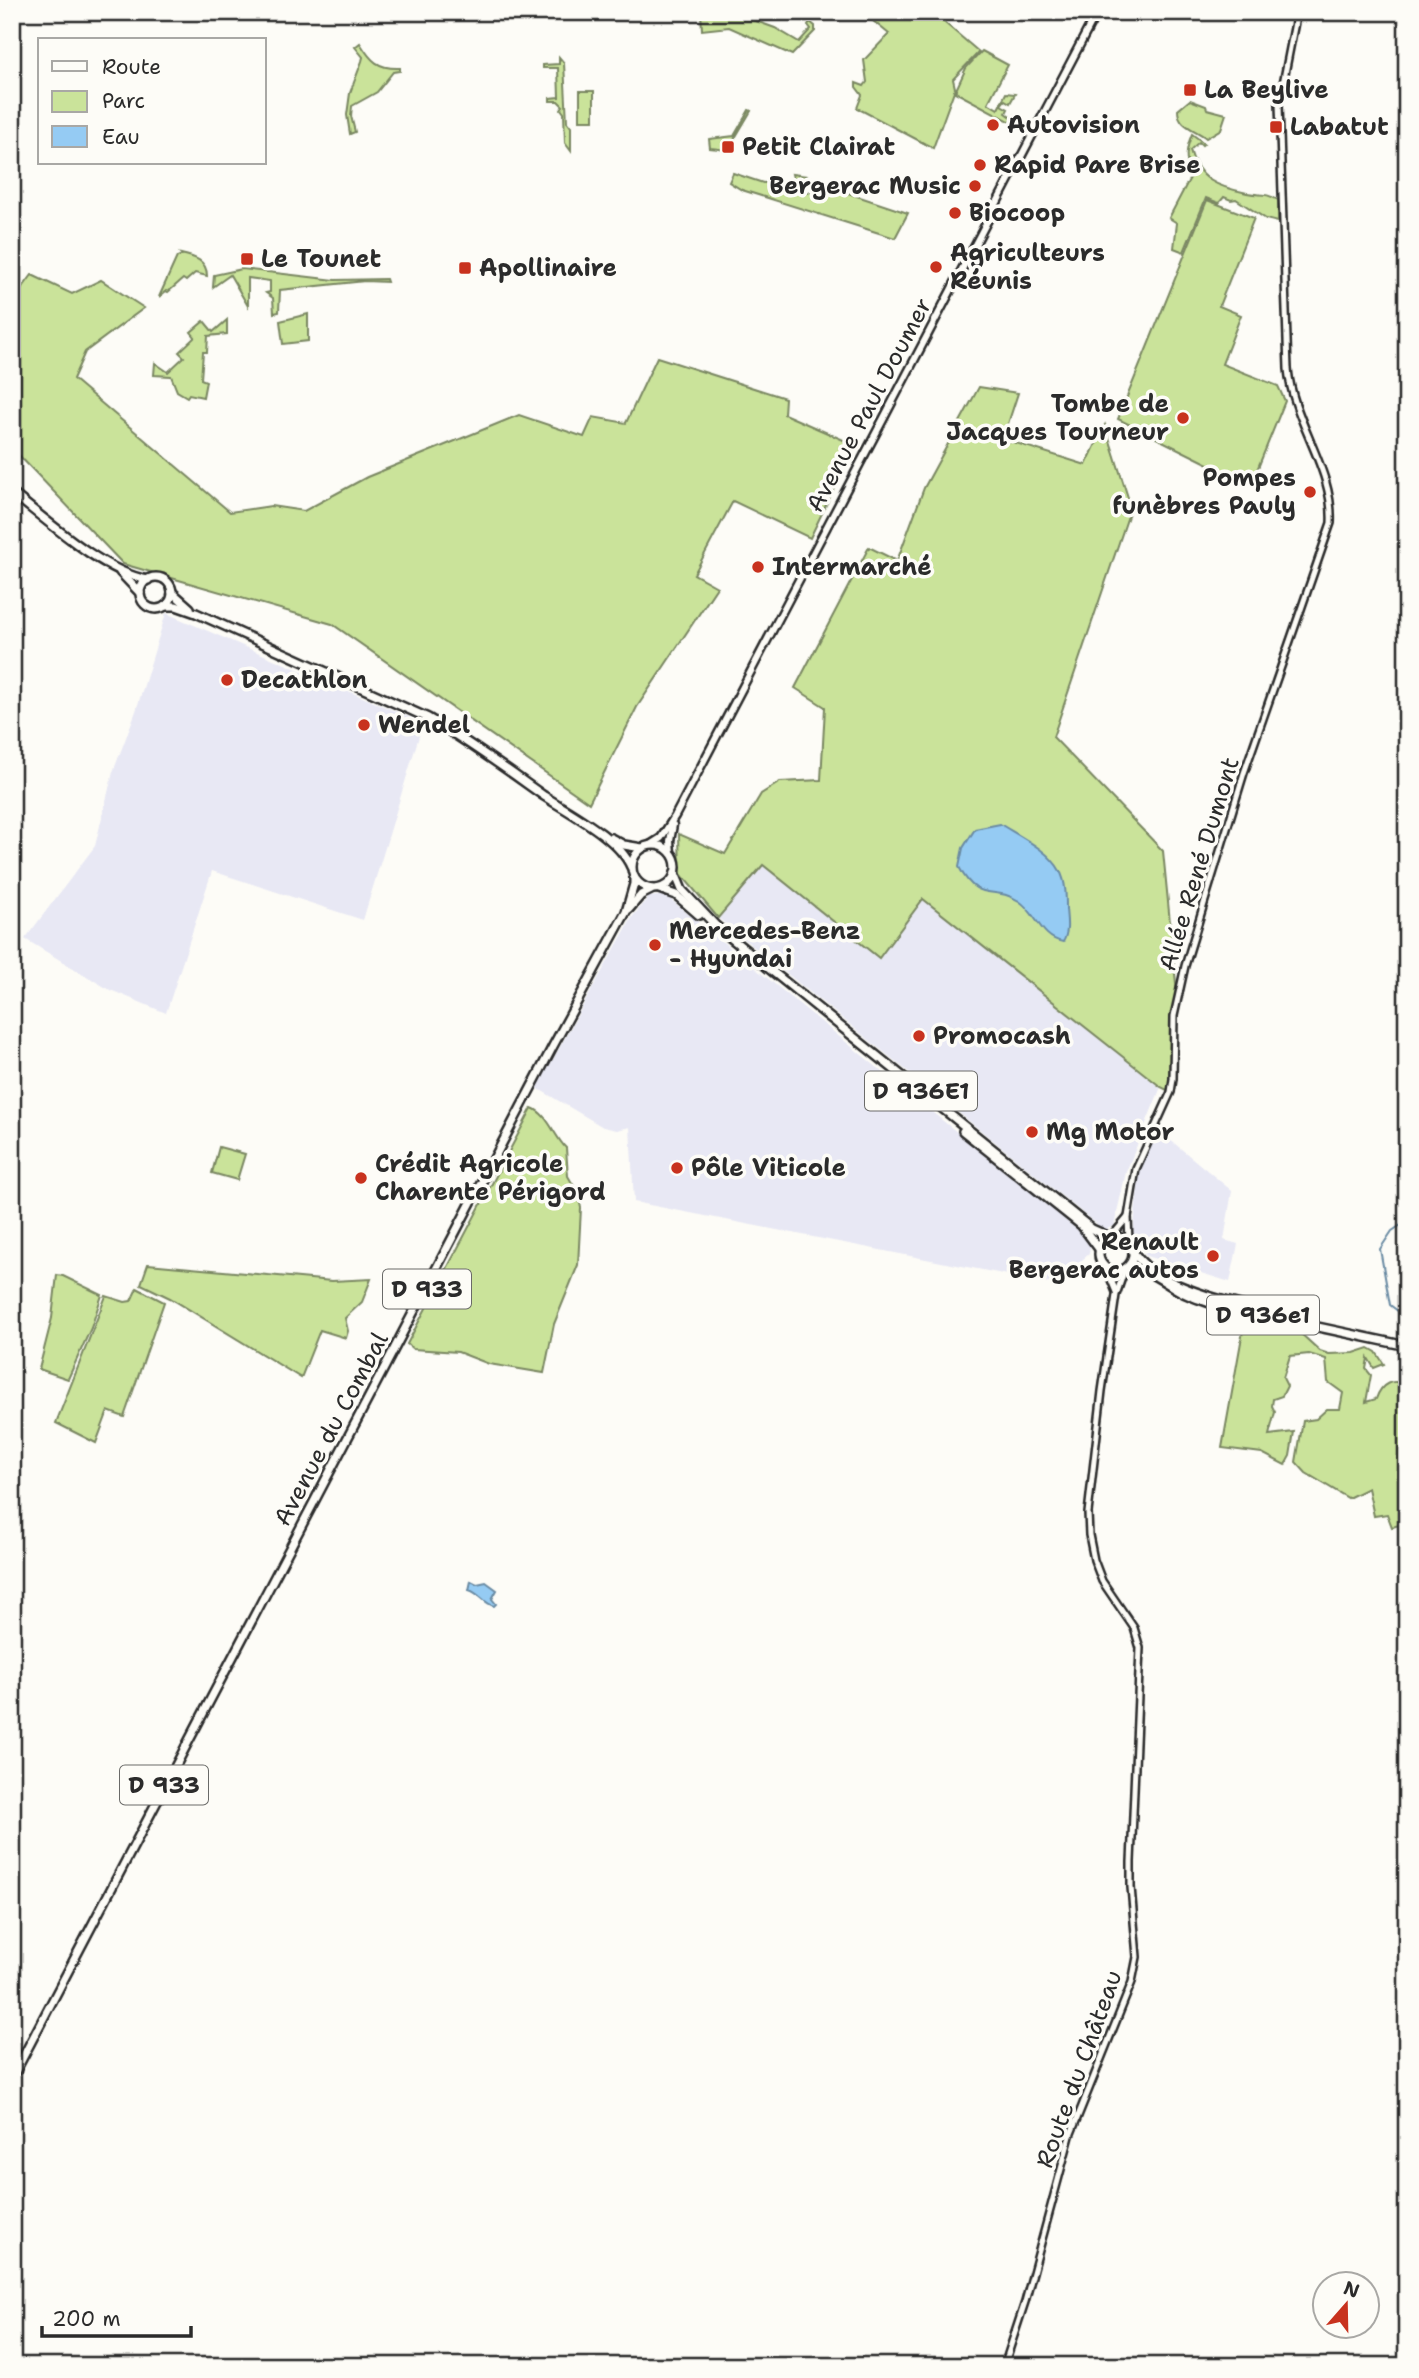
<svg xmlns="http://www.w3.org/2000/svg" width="1419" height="2378" viewBox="0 0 1419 2378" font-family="'Shantell Sans',sans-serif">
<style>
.built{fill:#e8e8f4}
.green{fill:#cae39a;stroke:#7a8762;stroke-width:2}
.water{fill:#95cbf3;stroke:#6b8ba3;stroke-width:2}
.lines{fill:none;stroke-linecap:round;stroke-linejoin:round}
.stream{stroke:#6b8ba3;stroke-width:2}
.tertiary-casing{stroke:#2b2b2b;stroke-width:10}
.secondary-casing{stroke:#2b2b2b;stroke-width:11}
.primary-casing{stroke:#2b2b2b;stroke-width:12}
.tertiary{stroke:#fdfcf7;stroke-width:5}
.secondary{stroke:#fdfcf7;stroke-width:6}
.primary{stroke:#fdfcf7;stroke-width:7}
.poi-dot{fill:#c8321e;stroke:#fdfcf7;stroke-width:2.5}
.labels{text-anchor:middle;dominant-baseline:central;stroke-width:7;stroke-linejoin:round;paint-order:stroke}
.shield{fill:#fdfcf7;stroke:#6a6a68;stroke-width:2}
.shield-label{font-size:23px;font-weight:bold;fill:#2b2b2b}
.poi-label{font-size:24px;font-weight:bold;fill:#2b2b2b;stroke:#fdfcf7;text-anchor:start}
.street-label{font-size:24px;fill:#2b2b2b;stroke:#fdfcf7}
</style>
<rect width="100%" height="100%" fill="#fdfcf7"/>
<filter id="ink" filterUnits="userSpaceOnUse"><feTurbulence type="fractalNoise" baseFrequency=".0143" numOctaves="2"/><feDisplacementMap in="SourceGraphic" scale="14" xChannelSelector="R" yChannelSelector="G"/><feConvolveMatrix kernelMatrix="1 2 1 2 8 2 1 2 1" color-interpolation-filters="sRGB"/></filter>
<g filter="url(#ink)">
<g class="built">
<path d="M166 613 423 723 363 920 212 871 166 1013 108 989 25 939 95 846 113 772 136 711Z"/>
<path d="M763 865 879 958 923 899 1161 1087 1126 1172 1114 1226 1104 1230 718 918Z"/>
<path d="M665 895 1091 1241 1089 1254 1054 1284 634 1202 630 1127 617 1130 603 1127 537 1088 633 916 649 897Z"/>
<path d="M1157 1129 1232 1191 1224 1240 1238 1244 1230 1282 1146 1256 1133 1234 1139 1177 1145 1150Z"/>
</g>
<g class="green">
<path d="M701 12 742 16 775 28 799 42 811 29 808 25 810 22 815 26V31L792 55 729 27 702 30Z"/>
<path d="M862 12H916L921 16 925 12H932L979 52 953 79 955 88 933 148 857 108 862 95 856 87V83L864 86 867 82 864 60 889 34Z"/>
<path d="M360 43C371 61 378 69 400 68V71L393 72 377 92 352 106 351 116 355 132 350 134 347 115 350 93 362 61 363 57 355 47Z"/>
<path d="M982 51 1008 65 988 103 998 109 1006 93 1015 94 1010 103 1005 100 1001 105 1008 109 1006 113 1013 118 1015 115 1024 129 1030 128V132L955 92 966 68Z"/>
<path d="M559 57 564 63 567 122 571 127V151L565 143 564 113 561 109 563 106 558 101H550V98L559 97 558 68H543V65L559 64Z"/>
<rect x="580" y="91" width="14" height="29"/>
<path d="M1190 100 1206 106 1207 109 1226 114 1221 129 1206 138C1195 129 1178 126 1178 110Z"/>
<path d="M749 110 751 111 728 150 710 148 709 139 734 136Z"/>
<path d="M1192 134 1204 143 1202 145 1199 142 1190 150C1198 180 1218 187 1247 193 1263 196 1264 192 1278 200V222L1266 219 1236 199 1231 200 1224 197 1219 203 1206 198 1184 252 1174 248 1177 223 1169 218 1191 176C1185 159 1185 151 1192 134Z"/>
<path d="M733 173 763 183 777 181C789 196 805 193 822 191L817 185 793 178 792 174 807 176 830 187 908 213 895 238 742 190 729 182Z"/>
<path d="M1207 200 1254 218 1219 306 1241 315 1222 364 1278 386 1285 401 1251 485 1118 419Z"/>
<path d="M181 254C194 257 207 260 207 276L195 273 186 281 183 279 168 292 166 291 159 297 177 257 182 255Z"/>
<path d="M242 269 335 280 386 279 387 282 365 281 280 290 279 312 274 313 273 298 266 293 270 292V281L248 278V306L230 275 213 287 214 275Z"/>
<path d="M32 275 72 294 101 280 144 308 85 352 73 379 230 512 271 506 304 511 367 477 519 415 584 437 593 417 626 423 657 357 785 398 784 414 855 445 810 538 733 501 694 574 717 587 637 707 589 803 332 624 123 564 12 448V302Z"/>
<path d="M308 314V341L283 344 280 321Z"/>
<path d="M227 320V334L208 336 207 352H203L201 379 206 381 203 397 189 394 187 397 177 391 171 376 154 375 155 363 168 372 184 357 179 352 195 337 191 332 204 321 213 332Z"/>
<path d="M979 387 1018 393 1003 439 1086 465 1105 425 1131 507 1053 737 1163 851 1177 994 1171 1092 1161 1087 923 899 879 958 763 865 718 918 680 873 679 834 725 854 761 794 780 782 821 780 825 707 795 688 869 547 897 561 924 488Z"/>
<path d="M532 1108C548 1114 554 1136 566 1148L568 1176 578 1193 581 1208 578 1265 554 1324 544 1373 489 1364 458 1352 413 1349 407 1344Z"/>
<path d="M219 1147 245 1154 237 1180 212 1173Z"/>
<path d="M148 1264 332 1281 371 1279 362 1302 345 1318 348 1331 346 1338 320 1330 301 1378 170 1298 141 1284Z"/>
<path d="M57 1275 63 1276 102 1295 91 1328 68 1379 39 1369 52 1318Z"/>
<path d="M137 1288 164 1302 124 1417 108 1411 96 1443 56 1423 106 1296 125 1302 131 1301Z"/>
<path d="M1244 1325 1299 1332 1320 1351 1329 1354 1354 1353 1369 1348 1376 1352 1384 1364 1374 1368 1368 1358 1366 1369 1371 1375 1366 1402 1376 1399C1381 1384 1392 1377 1407 1386V1523L1392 1527 1387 1514 1374 1516 1368 1488 1348 1498 1306 1473 1296 1462 1303 1421 1316 1419 1327 1409H1340L1343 1393 1328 1382 1326 1359 1309 1354 1290 1356 1283 1378 1287 1386 1282 1396 1273 1399 1272 1406 1275 1412 1269 1435 1294 1432 1290 1456 1285 1465 1262 1453 1222 1448Z"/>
</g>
<g class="water">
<path d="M1000 824C1019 836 1049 850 1060 871 1066 882 1066 897 1066 909 1067 921 1069 932 1063 942 1040 938 1037 913 1019 901 993 884 979 905 959 867L963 848 975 829Z"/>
<path d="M471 1581 477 1584 486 1582 497 1590 492 1599 496 1604 494 1606C484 1604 480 1593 469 1590Z"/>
</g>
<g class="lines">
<path class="stream" d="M1407 1221 1392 1231 1380 1249 1390 1305 1407 1318"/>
<defs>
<g id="tertiary">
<path d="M1111 1237 1128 1217"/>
<path d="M1129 1243 1128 1217 1136 1169 1171 1092 1173 1079 1174 1016 1185 966 1244 773 1331 523C1334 469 1293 423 1288 369L1279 104 1297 12"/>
<path d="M1107 1270 1116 1292"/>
<path d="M1004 2366 1025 2302 1070 2136 1132 1982 1137 1957 1131 1887V1862L1140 1648 1134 1628 1102 1581 1094 1560 1089 1535 1088 1513 1102 1391 1116 1295 1125 1269"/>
</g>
<g id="secondary">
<path d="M650 845 661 838 675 816 1097 12"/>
<path d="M671 853 670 841 673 825"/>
</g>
<g id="primary">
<path d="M12 493C48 521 103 572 148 580"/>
<path d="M120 572 140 593"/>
<circle cx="156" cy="593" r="16"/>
<path d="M172 592 190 608"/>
<path d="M165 606H176L196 613 428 718C468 741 506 769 544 796 570 813 619 838 631 867"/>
<path d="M611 838 624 845 642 848"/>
<circle cx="654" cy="867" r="22"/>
<path d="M675 873 682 890 716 926 1092 1229 1110 1237"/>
<path d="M659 889 676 895 699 915"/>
<path d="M629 909 641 895 651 890"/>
<path d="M963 1131 1081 1225 1099 1249"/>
<circle cx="1116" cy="1254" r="17"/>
<path d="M1133 1251C1153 1287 1235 1304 1273 1313"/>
<path d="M1126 1269C1148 1265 1168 1287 1188 1295 1197 1299 1206 1301 1215 1305L1407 1346"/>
<path d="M12 2078 553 1046 626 912 634 884V877"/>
</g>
</defs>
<use href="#tertiary" class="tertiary-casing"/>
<use href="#secondary" class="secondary-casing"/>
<use href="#primary" class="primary-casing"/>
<use href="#tertiary" class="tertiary"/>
<use href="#secondary" class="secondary"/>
<use href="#primary" class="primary"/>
</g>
</g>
<g class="poi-dot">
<rect x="1183" y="83" width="14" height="14" rx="3.5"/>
<circle cx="993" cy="125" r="7"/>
<rect x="1269" y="120" width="14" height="14" rx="3.5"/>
<rect x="721" y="140" width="14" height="14" rx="3.5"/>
<circle cx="980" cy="165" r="7"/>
<circle cx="975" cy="186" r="7"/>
<circle cx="955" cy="213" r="7"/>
<rect x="240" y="252" width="14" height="14" rx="3.5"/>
<circle cx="936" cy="267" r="7"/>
<rect x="458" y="261" width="14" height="14" rx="3.5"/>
<circle cx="1183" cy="418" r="7"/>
<circle cx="1310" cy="492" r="7"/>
<circle cx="758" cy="567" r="7"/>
<circle cx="227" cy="680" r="7"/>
<circle cx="364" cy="725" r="7"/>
<circle cx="655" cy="945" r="7"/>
<circle cx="919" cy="1036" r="7"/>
<circle cx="1032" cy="1132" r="7"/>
<circle cx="677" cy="1168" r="7"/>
<circle cx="361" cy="1178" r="7"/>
<circle cx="1213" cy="1256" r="7"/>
</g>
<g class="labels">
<g class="shield">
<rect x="865" y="1071.5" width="112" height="39" rx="5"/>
<rect x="383" y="1269.5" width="88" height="39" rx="5"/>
<rect x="1207" y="1295.5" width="112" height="39" rx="5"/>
<rect x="120" y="1765.5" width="88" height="39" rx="5"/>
</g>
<g class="shield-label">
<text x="921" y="1091">D 936E1</text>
<text x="427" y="1289">D 933</text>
<text x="1263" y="1315">D 936e1</text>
<text x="164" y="1785">D 933</text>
</g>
<g class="poi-label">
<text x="1204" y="90">La Beylive</text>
<text x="1007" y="125">Autovision</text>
<text x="1290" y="127">Labatut</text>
<text x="742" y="147">Petit Clairat</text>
<text x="994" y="165">Rapid Pare Brise</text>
<text x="961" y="186" text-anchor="end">Bergerac Music</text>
<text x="969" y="213">Biocoop</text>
<text x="950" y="253">Agriculteurs<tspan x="950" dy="28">Réunis</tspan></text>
<text x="261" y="259">Le Tounet</text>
<text x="479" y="268">Apollinaire</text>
<text x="1169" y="404" text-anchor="end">Tombe de<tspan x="1169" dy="28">Jacques Tourneur</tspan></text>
<text x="1296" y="478" text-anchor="end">Pompes<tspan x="1296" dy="28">funèbres Pauly</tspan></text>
<text x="772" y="567">Intermarché</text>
<text x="241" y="680">Decathlon</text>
<text x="378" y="725">Wendel</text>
<text x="669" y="931">Mercedes-Benz<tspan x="669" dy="28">- Hyundai</tspan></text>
<text x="933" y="1036">Promocash</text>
<text x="1046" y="1132">Mg Motor</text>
<text x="375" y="1164">Crédit Agricole<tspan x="375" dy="28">Charente Périgord</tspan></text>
<text x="691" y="1168">Pôle Viticole</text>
<text x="1199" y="1242" text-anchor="end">Renault<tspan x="1199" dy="28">Bergerac autos</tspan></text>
</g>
<g class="street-label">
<text transform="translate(869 405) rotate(-62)">Avenue Paul Doumer</text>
<text transform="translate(1199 864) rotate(-73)">Allée René Dumont</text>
<text transform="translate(331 1429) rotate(-62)">Avenue du Combal</text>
<text transform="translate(1079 2069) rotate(-70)">Route du Château</text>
</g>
</g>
<rect width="1419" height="2378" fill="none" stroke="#fdfcf7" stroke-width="42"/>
<rect x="21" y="21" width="1377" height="2336" fill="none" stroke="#2b2b2b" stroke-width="2.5" filter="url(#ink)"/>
<rect x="38" y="38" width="228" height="126" fill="#fdfcf7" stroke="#a9a8a5" stroke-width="2"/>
<rect x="52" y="61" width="35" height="10" fill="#fdfcf7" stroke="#a9a8a5" stroke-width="2"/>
<text x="102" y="74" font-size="21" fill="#2b2b2b">Route</text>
<rect x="52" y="91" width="35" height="21" fill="#cae39a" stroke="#a9a8a5" stroke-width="2"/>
<text x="102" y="108" font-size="21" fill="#2b2b2b">Parc</text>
<rect x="52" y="126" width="35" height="21" fill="#95cbf3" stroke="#a9a8a5" stroke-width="2"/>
<text x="102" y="144" font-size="21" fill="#2b2b2b">Eau</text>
<g transform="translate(1346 2305) rotate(20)"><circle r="33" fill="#fdfcf7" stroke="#a9a8a5" stroke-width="2"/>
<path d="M0-5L12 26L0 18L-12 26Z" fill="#c8321e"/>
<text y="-10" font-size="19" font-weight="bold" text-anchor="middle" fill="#2b2b2b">N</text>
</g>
<path d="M42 2326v10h149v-10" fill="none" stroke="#2b2b2b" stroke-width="3.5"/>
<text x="52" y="2326" font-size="21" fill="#2b2b2b" stroke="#fdfcf7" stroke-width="5" paint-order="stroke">200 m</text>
</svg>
